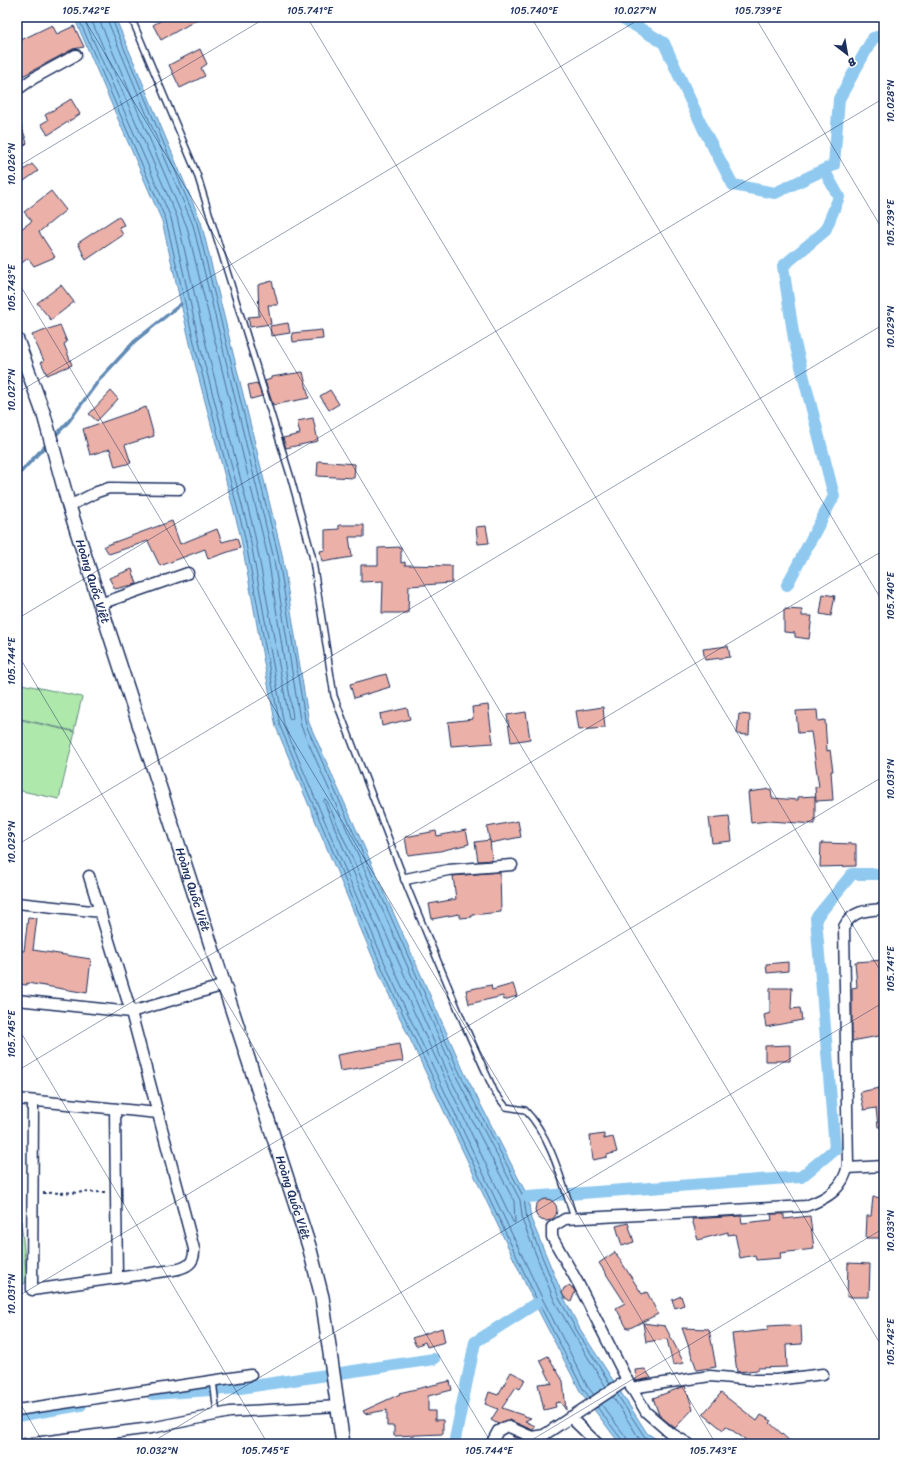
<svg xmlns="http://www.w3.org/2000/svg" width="901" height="1461" viewBox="0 0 901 1461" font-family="Sriracha,sans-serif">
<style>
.grass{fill:#afe8ab;stroke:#658c84}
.water{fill:#90c9ef;stroke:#618bb5}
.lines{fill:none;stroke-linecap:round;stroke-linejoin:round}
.shore{stroke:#4a6d98;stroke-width:1}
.stream{stroke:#618bb5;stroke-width:3.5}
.canal{stroke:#90c9ef;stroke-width:12}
.building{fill:#ebb0a7;stroke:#1b2f5e}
.service-casing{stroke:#1b2f5e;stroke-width:8}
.minor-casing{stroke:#1b2f5e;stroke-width:13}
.tertiary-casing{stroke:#1b2f5e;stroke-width:16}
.path{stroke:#1b2f5e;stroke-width:2;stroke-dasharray:3 3;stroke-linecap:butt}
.service{stroke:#fff;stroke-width:5}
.minor{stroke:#fff;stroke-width:10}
.tertiary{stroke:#fff;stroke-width:13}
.ticks{fill:none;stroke:#1b2f5e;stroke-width:1;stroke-opacity:0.45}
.labels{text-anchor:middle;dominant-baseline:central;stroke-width:3.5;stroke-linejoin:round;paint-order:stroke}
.street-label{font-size:12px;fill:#1b2f5e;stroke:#fff}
.neatline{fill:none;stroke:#1b2f5e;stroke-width:1.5}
.ticks-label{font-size:10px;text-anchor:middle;fill:#1b2f5e}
</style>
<rect width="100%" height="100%" fill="#fff"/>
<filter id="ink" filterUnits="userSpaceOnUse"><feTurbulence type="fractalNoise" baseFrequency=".025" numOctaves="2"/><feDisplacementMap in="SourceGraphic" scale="8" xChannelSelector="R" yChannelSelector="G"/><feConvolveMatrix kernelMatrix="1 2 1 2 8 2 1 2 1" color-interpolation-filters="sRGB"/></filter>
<g filter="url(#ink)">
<g class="grass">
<path d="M17 683 82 697 74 731 17 718Z"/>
<path d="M17 719 75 732 59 799 17 790Z"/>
<path d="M17 1126 20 1209 27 1280 24 1284 17 1285Z"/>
</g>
<path class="water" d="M74 17H115L201 222 282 554 309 723 465 1074 528 1197 531 1219 563 1296 580 1329 647 1433 664 1444H620L580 1391 535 1304 384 984 276 727 240 534 192 352 162 221Z"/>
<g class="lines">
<g class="shore">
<path d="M78 17 166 220 196 351 244 533 280 726 388 982 538 1302 583 1389 590 1398"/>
<path d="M83 17 171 218 201 350 249 532 284 725 392 980 543 1300 587 1386 594 1395"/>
<path d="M90 17 177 217 207 349 254 531 289 718 292 719 293 717 268 557 187 227 101 24 100 17"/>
<path d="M106 17 193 225 273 555 301 726 457 1078 520 1200 523 1222 554 1300 573 1333 606 1387"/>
<path d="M111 17 197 223 278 554 306 725 461 1076 524 1198 527 1220 559 1298 577 1331 610 1384"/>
<path d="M325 799 327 801 451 1080 514 1201 515 1223 513 1222 398 978 324 802Z"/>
<path d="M617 1394 644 1436 656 1444"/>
<path d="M613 1397 639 1438 647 1444"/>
<path d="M601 1404 626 1437 628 1444"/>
<path d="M597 1407 622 1440 623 1444"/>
</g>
<g class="stream">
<path d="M54 437 69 421 99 380 135 341 181 304"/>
<path d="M17 476 48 443"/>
</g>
<g class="canal">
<path d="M621 17 664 43 704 130 733 185 775 193 834 165 839 99 873 38 884 35"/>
<path d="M787 585 834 496 794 339 783 266 825 231 839 197 824 170"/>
<path d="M528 1197 801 1177 835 1149 816 918 852 874H884"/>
<path d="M152 1394 240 1388 434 1359"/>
<path d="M17 1416 81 1405"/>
<path d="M454 1444 475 1342 535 1304"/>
</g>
</g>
<g class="building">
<path d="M167 17H202L161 40 153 25Z"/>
<path d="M52 25 57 34 74 26 84 47 73 49 17 79V42Z"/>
<path d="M200 49 207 64 201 68 205 76 180 88 169 65Z"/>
<path d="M71 99 80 114 48 135 41 124 48 120 45 115Z"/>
<path d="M17 118H19L27 143 17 153Z"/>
<path d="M32 164 38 171 17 186V175Z"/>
<path d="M51 191 66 210 39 232 55 257 34 266 28 258 17 267V232L32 221 24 212Z"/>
<path d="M119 216 124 225 119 227 123 235 86 260 78 243Z"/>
<path d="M272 281 278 305H268L271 324 250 327 248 317 259 316 258 285Z"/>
<path d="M61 285 74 302 51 320 37 303Z"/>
<path d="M288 323 290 333 271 336 270 326Z"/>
<path d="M60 325 67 342 64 344 72 365 47 375 41 362 44 361 32 335Z"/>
<path d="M322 330 323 339 293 342 292 333Z"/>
<path d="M303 372 309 398 273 405 265 381 271 379V377Z"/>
<path d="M257 383 262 396 251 399 248 385Z"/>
<path d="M330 390 339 404 329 410 320 396Z"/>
<path d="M111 391 118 399 97 421 89 414Z"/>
<path d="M146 407 154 436 125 445 131 463 115 467 110 449 90 455 83 429Z"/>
<path d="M313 418 318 441 286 448 283 438 300 434 297 421Z"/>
<path d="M318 461 355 464 354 478 317 476Z"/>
<path d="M172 521 180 544 217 529 222 542 237 538 240 548 208 559 205 549 160 566 148 541 109 554 104 546Z"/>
<path d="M339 525H364V537H349L352 557 322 562 320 551 325 550V530L339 529Z"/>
<path d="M486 526 489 543 478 544 476 527Z"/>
<path d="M401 547V563L405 562V565L452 566V583L409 586 408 613H382L383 581 361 582V565H378V548Z"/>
<path d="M132 569 137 584 115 589 109 578Z"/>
<path d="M823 594 835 596 831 616 820 614Z"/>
<path d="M784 609 802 610V616H812L809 639 795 637V633L784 632Z"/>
<path d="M728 646 730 657 705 660 703 649Z"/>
<path d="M386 674 390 687 354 698 350 684Z"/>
<path d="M488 705 493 743 451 746 448 722 473 719 472 707Z"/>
<path d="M603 707 605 728 579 730 576 711Z"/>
<path d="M407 708 410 719 382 726 380 714Z"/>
<path d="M817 710 818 721 825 720 827 751 830 750 833 771H831L833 800 816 801 815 787H819L811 732 798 733 796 711Z"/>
<path d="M526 712 530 739 511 742 507 715Z"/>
<path d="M739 714 750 715 749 735 737 734Z"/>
<path d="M771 789 772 798 798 800V797L815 796V824L768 821 751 823 748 792Z"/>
<path d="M729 816 732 841 712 843 709 818Z"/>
<path d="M518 821 521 837 490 843 487 827Z"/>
<path d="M466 830 469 844 440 851 408 855 405 837 436 831 437 836Z"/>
<path d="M490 840 492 860 478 861 475 842Z"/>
<path d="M821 843 856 844V866L820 867Z"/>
<path d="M500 872 501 912 472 915V917L460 918 459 914 432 919 429 904 456 899 453 876Z"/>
<path d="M28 917 37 918 33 950 91 959 87 993 27 983V985L17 984V950L24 951Z"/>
<path d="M884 960V1035L852 1041V988L857 987 855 962Z"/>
<path d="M788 962V971L767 973 766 964Z"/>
<path d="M513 984 517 996 504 1000 503 996 469 1004 466 990 491 985 492 990Z"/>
<path d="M770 988H792L791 1009 800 1008 802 1020 766 1027 764 1015 770 1013Z"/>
<path d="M400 1044 403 1061 340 1071 337 1055Z"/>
<path d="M790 1045V1061H765V1046Z"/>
<path d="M884 1087V1127H878L876 1108 864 1110 860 1092Z"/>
<path d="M604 1134V1139L613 1137 617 1152 607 1155V1157L593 1160 590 1136Z"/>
<path d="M873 1197 884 1198V1238H866L867 1216H871Z"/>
<circle cx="546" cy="1210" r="11"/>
<path d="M771 1214H784V1219L810 1216 814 1249 780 1253 781 1258 756 1260 755 1255 740 1258 735 1234 728 1235V1232L698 1240 692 1219 741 1216 742 1223 772 1220Z"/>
<path d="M628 1223 634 1242 622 1246 616 1226Z"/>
<path d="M615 1252 642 1294 647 1292 658 1314 630 1328H627L616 1308 625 1303 599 1263Z"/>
<path d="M848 1263 870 1264 869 1297H847Z"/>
<path d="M568 1286 573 1288 575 1292 571 1302 564 1297 562 1293 564 1288Z"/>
<path d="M681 1296 684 1305 675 1308 672 1300Z"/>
<path d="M643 1323 665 1326 684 1363 673 1365 667 1339 646 1342Z"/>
<path d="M786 1325 801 1326 802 1344 786 1345 787 1367 758 1368V1370L737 1372 732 1334 768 1330V1326Z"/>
<path d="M442 1328 445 1342 427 1347 425 1342 416 1346 412 1338Z"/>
<path d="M682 1328 709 1329 716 1367 697 1370Z"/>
<path d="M548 1356 563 1381 566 1410 560 1402 555 1403 556 1407 544 1410 538 1384 548 1383 552 1384 540 1360Z"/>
<path d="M645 1369 651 1378 636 1381 635 1370Z"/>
<path d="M511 1372 525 1379 520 1389 516 1387 502 1408 531 1418 525 1421 535 1426 533 1430 509 1420 498 1424 491 1420 498 1409 485 1404 489 1392 498 1395Z"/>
<path d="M450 1381 452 1390 428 1396V1411H435V1420H443V1434L394 1436V1426H387V1410L365 1414 363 1411 400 1394 399 1393Z"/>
<path d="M685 1386 693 1409 675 1428 659 1415 653 1398Z"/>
<path d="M721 1393 757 1421 761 1415 772 1421 770 1423 793 1444H743L746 1440 726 1426 723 1430 703 1414Z"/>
<path d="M512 1436H513L527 1442 526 1444H521Z"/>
</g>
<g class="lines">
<defs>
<g id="service">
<path d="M131 17 197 174 290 475 312 555 334 696 408 889 464 1024 495 1093 506 1107 525 1110C551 1136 563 1185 574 1218"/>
<path d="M213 1380 217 1414"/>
</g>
<g id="minor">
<path d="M17 90 34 78 76 55"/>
<path d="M69 506 97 492 109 488 179 489"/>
<path d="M100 604 188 573"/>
<path d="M406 879 448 870 512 865"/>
<path d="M17 903 101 912"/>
<path d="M17 1000 131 1012 225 985"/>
<path d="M17 1099 158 1113"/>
<path d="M33 1101 32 1290 173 1270C186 1268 195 1264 194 1249L131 1012 89 876"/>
<path d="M115 1109 117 1278"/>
<path d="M848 1168 884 1166"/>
<path d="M631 1388 710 1376 754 1380H776L823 1374"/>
<path d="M17 1410 251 1375"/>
<path d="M570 1417 598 1444"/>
<path d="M25 1444 151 1428 230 1412 339 1406"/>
<path d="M491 1444 498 1431 507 1426 532 1437 544 1435 627 1380"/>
<path d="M689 1444 669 1432 646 1412 627 1380 578 1283 552 1237V1227L565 1219 806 1206C828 1198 843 1189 848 1165L844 927C852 910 868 910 884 909"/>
</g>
<g id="tertiary">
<path id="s1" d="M17 340 44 415 69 506 100 604 309 1246 322 1297 343 1444"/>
</g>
</defs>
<use href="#service" class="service-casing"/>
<use href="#minor" class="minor-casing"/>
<use href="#tertiary" class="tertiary-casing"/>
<path class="path" d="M43 1193 105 1192"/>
<use href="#service" class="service"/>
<use href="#minor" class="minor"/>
<use href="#tertiary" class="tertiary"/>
</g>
</g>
<path class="ticks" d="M83 17 884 1350M307 17 884 977M531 17 884 604M755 17 884 232M17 167 267 17M17 280 716 1444M17 393 643 17M17 619 884 98M17 653 492 1444M17 845 884 324M17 1026 268 1444M17 1071 884 550M17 1297 884 776M17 1398 44 1444M149 1444 884 1002M525 1444 884 1228"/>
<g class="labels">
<g class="street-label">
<text stroke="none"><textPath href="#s1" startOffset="253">Hoàng Quốc Việt</textPath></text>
<text stroke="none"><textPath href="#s1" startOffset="577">Hoàng Quốc Việt</textPath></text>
<text stroke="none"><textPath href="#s1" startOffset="901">Hoàng Quốc Việt</textPath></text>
</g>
</g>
<rect width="901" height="1461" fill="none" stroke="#fff" stroke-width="44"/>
<g transform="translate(847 54) rotate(149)" stroke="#ffffff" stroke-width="3" paint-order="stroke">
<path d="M0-3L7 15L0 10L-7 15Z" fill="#1b2f5e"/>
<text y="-6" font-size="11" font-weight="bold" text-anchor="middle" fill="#1b2f5e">B</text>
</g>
<rect x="22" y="22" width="857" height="1417" class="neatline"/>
<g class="ticks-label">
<text x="86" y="14">105.742°E</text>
<text x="310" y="14">105.741°E</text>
<text x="534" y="14">105.740°E</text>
<text x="635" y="14">10.027°N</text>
<text x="758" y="14">105.739°E</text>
<text transform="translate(890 101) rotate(-90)" y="4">10.028°N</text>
<text transform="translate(11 164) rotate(-90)" y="4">10.026°N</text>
<text transform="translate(890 223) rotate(-90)" y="4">105.739°E</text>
<text transform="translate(11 288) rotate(-90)" y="4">105.743°E</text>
<text transform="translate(890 327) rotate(-90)" y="4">10.029°N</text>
<text transform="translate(11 390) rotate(-90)" y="4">10.027°N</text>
<text transform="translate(890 596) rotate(-90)" y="4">105.740°E</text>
<text transform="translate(11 661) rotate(-90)" y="4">105.744°E</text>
<text transform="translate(890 779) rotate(-90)" y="4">10.031°N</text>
<text transform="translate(11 842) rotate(-90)" y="4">10.029°N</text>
<text transform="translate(890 969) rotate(-90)" y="4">105.741°E</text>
<text transform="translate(11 1034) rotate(-90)" y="4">105.745°E</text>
<text transform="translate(890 1231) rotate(-90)" y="4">10.033°N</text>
<text transform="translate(11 1294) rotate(-90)" y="4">10.031°N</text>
<text transform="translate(890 1342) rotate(-90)" y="4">105.742°E</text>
<text x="157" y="1454">10.032°N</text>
<text x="265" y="1454">105.745°E</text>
<text x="489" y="1454">105.744°E</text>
<text x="713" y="1454">105.743°E</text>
</g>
</svg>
